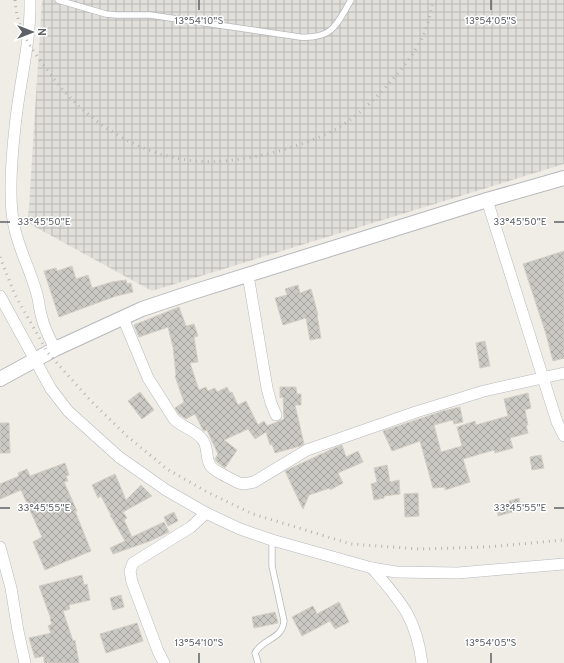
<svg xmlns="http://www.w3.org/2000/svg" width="564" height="663" viewBox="0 0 564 663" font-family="Overpass,sans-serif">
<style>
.industrial{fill:url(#industrial-grid)}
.building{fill:url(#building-cross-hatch);stroke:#d4cfc4}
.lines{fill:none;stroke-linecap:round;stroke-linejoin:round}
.service-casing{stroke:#b6b8bc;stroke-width:7}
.minor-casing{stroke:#b6b8bc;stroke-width:12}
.tertiary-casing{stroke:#b6b8bc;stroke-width:16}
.service{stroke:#fff;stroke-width:5.5}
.minor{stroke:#fff;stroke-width:11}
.tertiary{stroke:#fff;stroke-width:14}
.rail{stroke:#b4b5b6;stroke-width:3;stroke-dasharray:1 5;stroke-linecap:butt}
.ticks{fill:none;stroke:#5d6166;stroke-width:1.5}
.ticks-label{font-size:10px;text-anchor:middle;fill:#5d6166;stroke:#fff;stroke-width:3;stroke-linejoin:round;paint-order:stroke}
</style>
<defs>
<pattern id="industrial-grid" width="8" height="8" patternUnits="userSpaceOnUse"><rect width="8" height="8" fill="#e1dfda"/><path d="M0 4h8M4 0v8" fill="none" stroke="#bab8b5"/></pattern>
<pattern id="building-cross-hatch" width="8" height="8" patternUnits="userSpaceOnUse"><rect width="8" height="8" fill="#cac8c3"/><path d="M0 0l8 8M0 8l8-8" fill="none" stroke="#a7a6a2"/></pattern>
</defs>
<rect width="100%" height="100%" fill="#f0ede6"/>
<path class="industrial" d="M42 0H564V164L152 291 28 223Z"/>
<g class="building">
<path d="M564 251V358L553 361 546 334 523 264Z"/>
<path d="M72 266 76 279 88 275 92 288 112 282 126 280 127 284 131 283 133 292 116 296 59 317 44 271 56 268 57 271Z"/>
<path d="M298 285 300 293 311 289 318 315H317L321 338 310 340 306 318 283 325 275 298 287 295 285 289Z"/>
<path d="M179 307 186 326 194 324 198 336 194 337 198 362 190 363 199 390 206 387 208 391 215 388 217 392 227 387 230 393 232 392 238 405 246 401 258 425 264 421 267 426 284 419 283 397 280 398V387H296L297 394H301V405H295L304 444 300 446 275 453 272 444 270 445 266 432 255 439 248 429 224 440 237 450 225 468 217 462 215 459 218 454 207 430 204 431 203 430 195 414 186 419 179 414 175 408 184 402 175 376 176 375 173 347 168 327 139 337 134 325Z"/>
<path d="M485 341 490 366 480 368 476 343Z"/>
<path d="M140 392 154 410 142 419 128 401Z"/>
<path d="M528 393 531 408 525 410 528 425H526L528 433 510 438 513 448 495 453 494 450 463 459 470 482 445 490V487L433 488 420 441 392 451 383 431 443 411 460 407 463 422 454 424 453 420 434 425 441 452 462 446 457 427 475 421 476 425 508 416 504 399Z"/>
<path d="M0 423H9L10 453H0Z"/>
<path d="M342 445 346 457 358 451 363 462 338 473 343 483 330 490V488L309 495 303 509 285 471 332 449Z"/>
<path d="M541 455 544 468 532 470 530 457Z"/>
<path d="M65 463 69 475 66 476 68 481 64 482 77 511H75L91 551 45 570 33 542 42 537 21 490 0 499V484L19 476 18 473 27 469 30 476Z"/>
<path d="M387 465 390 482 399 480 400 494 384 496V498L374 500 371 484 377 482 374 468Z"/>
<path d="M115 474 126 500 141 485 152 496 123 512 127 518 124 520 132 537 164 522 169 532 150 541 113 554 110 548 125 541 112 518 110 516 111 515 101 496 98 498 92 485Z"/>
<path d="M418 493 419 516 405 517 404 494Z"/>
<path d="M519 498 520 503H526L527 508 498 516V506L510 504 509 501Z"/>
<path d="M174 512 178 521 168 526 164 517Z"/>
<path d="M82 575 84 585 87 584 90 600 69 605 70 609 63 611 73 641 75 640 79 663H44V656L35 658 29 638 51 633 48 626 52 624 50 619H51L39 586Z"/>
<path d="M121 595 124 607 113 610 110 598Z"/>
<path d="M339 602 349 622 335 629 330 621 302 636 292 617 313 606 317 614Z"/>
<path d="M275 612 278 623 254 628 252 617Z"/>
<path d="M137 623 143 641 106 653 100 634Z"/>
</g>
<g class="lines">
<defs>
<g id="service">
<path d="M58 0 106 14 116 15H150L300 37C333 39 336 25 351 0"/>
<path d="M258 663 255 653C263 638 282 640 284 621L272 566V540"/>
</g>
<g id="minor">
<path d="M30 0C31 43 19 84 15 127 12 154 8 204 15 230 20 251 30 270 36 291 39 299 39 309 42 318 44 328 50 339 55 349"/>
<path d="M487 200 557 422 564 436"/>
<path d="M248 275 267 388 271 403 276 415"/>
<path d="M0 296 51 389 68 411 119 457 166 490 206 513 240 529 272 540 372 568 396 572 458 573 564 564"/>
<path d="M123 318 148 378 174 419C182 427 195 430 202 439 209 447 205 457 210 465 213 471 232 479 239 483L244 484 254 482 307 450 416 412 484 391 564 373"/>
<path d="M0 547 11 588 18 631 25 663"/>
<path d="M372 568C401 602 416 617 422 663"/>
<path d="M164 663 158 651 132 582 130 571 133 563 191 527 206 513"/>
</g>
<path id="tertiary" d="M0 379 55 349 142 309 193 292 487 200 564 178"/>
</defs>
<use href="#service" class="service-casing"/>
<use href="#minor" class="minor-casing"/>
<use href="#tertiary" class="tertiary-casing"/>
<use href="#service" class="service"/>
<use href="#minor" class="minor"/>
<use href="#tertiary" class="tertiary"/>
<g class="rail">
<path d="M15 0C17 32 33 51 51 75 84 120 139 156 195 161 236 165 299 149 336 129 364 114 408 67 422 38 428 25 431 13 433 0"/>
<path d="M0 257 15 295 48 353 91 401 127 436 167 469 209 493 253 514 351 544 419 549 487 547 564 540"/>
</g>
</g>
<path class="ticks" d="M199 0V10M491 0V10M0 222H10M554 222H564M0 508H10M554 508H564M199 653V663M491 653V663"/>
<g class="ticks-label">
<text x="199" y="24">13°54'10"S</text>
<text x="491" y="24">13°54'05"S</text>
<text x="520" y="225">33°45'50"E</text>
<text x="44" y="225">33°45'50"E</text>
<text x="520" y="511">33°45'55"E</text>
<text x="44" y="511">33°45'55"E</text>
<text x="199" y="646">13°54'10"S</text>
<text x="491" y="646">13°54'05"S</text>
</g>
<g transform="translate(32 32) rotate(90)" stroke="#ffffff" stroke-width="3" paint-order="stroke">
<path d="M0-3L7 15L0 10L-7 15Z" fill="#5d6166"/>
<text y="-6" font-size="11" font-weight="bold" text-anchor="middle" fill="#5d6166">N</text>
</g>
</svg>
